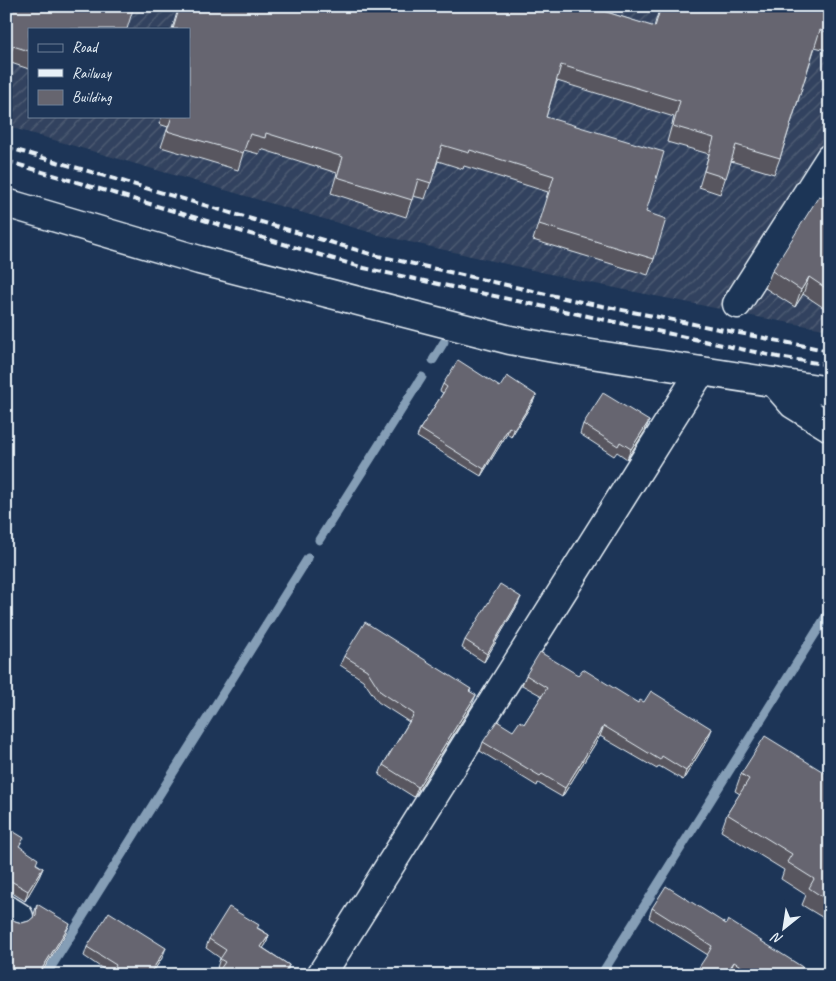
<svg xmlns="http://www.w3.org/2000/svg" width="836" height="981" viewBox="0 0 836 981" font-family="Caveat,sans-serif">
<style>
.industrial{fill:url(#industrial-furrows);fill-rule:evenodd}
.lines{fill:none;stroke-linecap:round;stroke-linejoin:round}
.stream{stroke:#859eb6;stroke-width:9}
.minor-casing{stroke:#e8f1f8;stroke-width:31}
.minor{stroke:#1d3557;stroke-width:28}
.rail{stroke:#e8f1f8;stroke-width:4;stroke-dasharray:8 4;stroke-linecap:butt}
.wall{fill:#58575f;stroke:#e8f1f8}
.shaded-wall{fill:#47474e;stroke:#e8f1f8}
.building{fill:#66656f;stroke:#e8f1f8}
</style>
<defs>
<pattern id="industrial-furrows" width="10" height="10" patternUnits="userSpaceOnUse" patternTransform="scale(1.25)"><rect width="10" height="10" fill="#33435e"/><path d="M-1 1l2-2M0 10L10 0M9 11l2-2" fill="none" stroke="#515f76"/></pattern>
</defs>
<rect width="100%" height="100%" fill="#1d3557"/>
<filter id="ink" filterUnits="userSpaceOnUse"><feTurbulence type="fractalNoise" baseFrequency=".02" numOctaves="2"/><feDisplacementMap in="SourceGraphic" scale="10" xChannelSelector="R" yChannelSelector="G"/><feConvolveMatrix kernelMatrix="1 2 1 2 8 2 1 2 1" color-interpolation-filters="sRGB"/></filter>
<g filter="url(#ink)">
<g class="industrial">
<path d="M6 6H830V135L720 309 581 281 379 235 6 126ZM29 29H189V116H29Z"/>
<path d="M830 181V330L746 315Z"/>
</g>
<g class="lines">
<g class="stream">
<path d="M433 360 444 342"/>
<path d="M319 540 422 377"/>
<path d="M46 975 308 558"/>
<path d="M601 975 830 610"/>
</g>
<defs>
<g id="minor">
<path d="M6 203 199 260 510 340 559 349 830 391"/>
<path d="M737 304 830 158"/>
<path d="M774 382 793 404 830 427"/>
<path d="M6 909 19 917"/>
<path d="M321 975 701 371"/>
</g>
</defs>
<use href="#minor" class="minor-casing"/>
<use href="#minor" class="minor"/>
<g class="rail">
<path d="M6 147 374 255 577 301 830 351"/>
<path d="M6 161 364 268 778 357 830 365"/>
</g>
</g>
<g class="wall">
<path d="M6 6 29 29V69L8 62 6 66Z"/>
<path d="M179 6H587L654 27 660 6H830V51L815 47 780 158 774 174 731 161 720 194 699 187 709 154 667 142 674 117 557 81 546 117 646 212 654 259 648 275 533 240 548 192 464 166 463 169 438 161 425 199 413 196 406 217 331 193 337 173 261 149 259 154 244 150 238 170 161 147 168 127 159 124 162 116H189V29H172Z"/>
<path d="M830 199V305L827 310 803 294 795 307 765 288 772 271Z"/>
<path d="M443 384 500 387 536 395 533 402 511 437 507 434 481 476 417 437 420 429 443 393 440 391Z"/>
<path d="M649 421 645 431 627 459 617 452 614 456 580 434 583 424Z"/>
<path d="M518 604 484 662 462 648 465 640Z"/>
<path d="M344 656 471 689 470 691 472 705 414 797 379 775 383 765 409 722 378 702 363 680 340 665Z"/>
<path d="M526 675H578L638 703 708 739 683 780 659 766 657 769 600 736 562 797 538 783 537 786 480 751 483 742 513 731 524 724 542 696 522 685Z"/>
<path d="M741 774 830 776V922L802 905 806 895 781 879 784 870 721 831 727 814 740 794 735 791Z"/>
<path d="M6 827 20 847 37 864 43 868 39 877 25 901 6 889Z"/>
<path d="M37 904 66 933 40 975 15 921 22 923 29 921 33 918 34 914Z"/>
<path d="M652 908 726 924 815 975H736L708 955 649 918Z"/>
<path d="M258 928 269 935 266 944 263 948 289 965 286 975H216L220 969 217 968 220 958 206 948 209 939Z"/>
<path d="M87 947 162 958 151 975H112L84 956Z"/>
</g>
<g class="shaded-wall">
<path d="M809 277 803 294 795 307 801 290Z"/>
<path d="M536 395 533 402 511 437 514 430Z"/>
<path d="M649 421 645 431 627 459 631 449Z"/>
<path d="M509 427 507 434 481 476 484 469Z"/>
<path d="M521 597 518 604 484 662 487 654Z"/>
<path d="M476 695 472 705 414 797 418 787Z"/>
<path d="M604 726 600 736 562 797 565 788Z"/>
<path d="M712 729 708 739 683 780 686 771Z"/>
<path d="M43 868 39 877 25 901 28 891Z"/>
<path d="M70 924 66 933 40 975H38Z"/>
<path d="M269 935 266 944 258 956 261 947Z"/>
<path d="M166 948 162 958 151 975H149Z"/>
<path d="M734 962 730 971 728 975H725Z"/>
<path d="M289 965 286 975H283Z"/>
</g>
<g class="building">
<path d="M6 6H134L127 29H29V51L13 46 7 64H6Z"/>
<path d="M180 6H587L655 27 661 6H830V33L820 30 780 158 736 145 726 178 704 171 714 138 673 126 680 101 561 65 546 117 664 152 646 212 666 219 654 259 539 224 554 176 470 150 469 153 442 145 431 183 418 179 412 200 337 177 343 157 266 133 265 138 250 134 243 153 167 131 172 116H189V29H173Z"/>
<path d="M819 196 829 200 830 199V291L809 277 801 290 772 271Z"/>
<path d="M458 360 500 387 507 376 536 395 514 430 509 427 484 469 420 429 447 387 443 384Z"/>
<path d="M603 393 649 421 631 449 620 442 618 446 583 424Z"/>
<path d="M500 584 521 597 487 654 465 640Z"/>
<path d="M365 622 471 689 469 691 476 695 418 787 383 765 414 714 381 692 367 670 344 656Z"/>
<path d="M540 652 578 675 583 669 638 703 640 700 644 702 651 691 712 729 686 771 662 756 660 760 604 726 565 788 542 774 540 776 483 742 497 721 513 731 520 721 524 724 547 688 526 675Z"/>
<path d="M765 736 830 776V902L809 888 814 879 787 862 792 854 727 814 749 779 741 774Z"/>
<path d="M6 827 24 838 19 846 38 859 36 864 43 868 28 891 6 878Z"/>
<path d="M666 886 726 924 728 920 815 975H755L734 962 725 975H694L709 952 712 946 652 908Z"/>
<path d="M37 904 70 924 38 975H6V915L15 921 22 923 29 921 36 915Z"/>
<path d="M229 907 259 925 257 928 269 935 261 947 289 965 283 975H216L225 962 220 959 226 950 209 939Z"/>
<path d="M109 912 166 948 149 975H122L114 969 116 965 87 947Z"/>
<path d="M620 968 630 975H615Z"/>
</g>
</g>
<rect width="836" height="981" fill="none" stroke="#1d3557" stroke-width="25"/>
<rect x="12" y="12" width="811" height="956" fill="none" stroke="#e8f1f8" stroke-width="2" filter="url(#ink)"/>
<rect x="28" y="28" width="162" height="90" fill="#1d3557" stroke="#6e8097"/>
<rect x="38" y="44" width="25" height="8" fill="#1d3557" stroke="#6e8097"/>
<text x="72" y="52" font-size="15" fill="#e8f1f8">Road</text>
<rect x="38" y="69" width="25" height="8" fill="#e8f1f8" stroke="#6e8097"/>
<text x="72" y="78" font-size="15" fill="#e8f1f8">Railway</text>
<rect x="38" y="90" width="25" height="15" fill="#66656f" stroke="#6e8097"/>
<text x="72" y="102" font-size="15" fill="#e8f1f8">Building</text>
<g transform="translate(784 928) rotate(210)" stroke="#1d3557" stroke-width="4" paint-order="stroke">
<path d="M0-4L9 19L0 12L-9 19Z" fill="#e8f1f8"/>
<text y="-8" font-size="14" font-weight="bold" text-anchor="middle" fill="#e8f1f8">N</text>
</g>
</svg>
